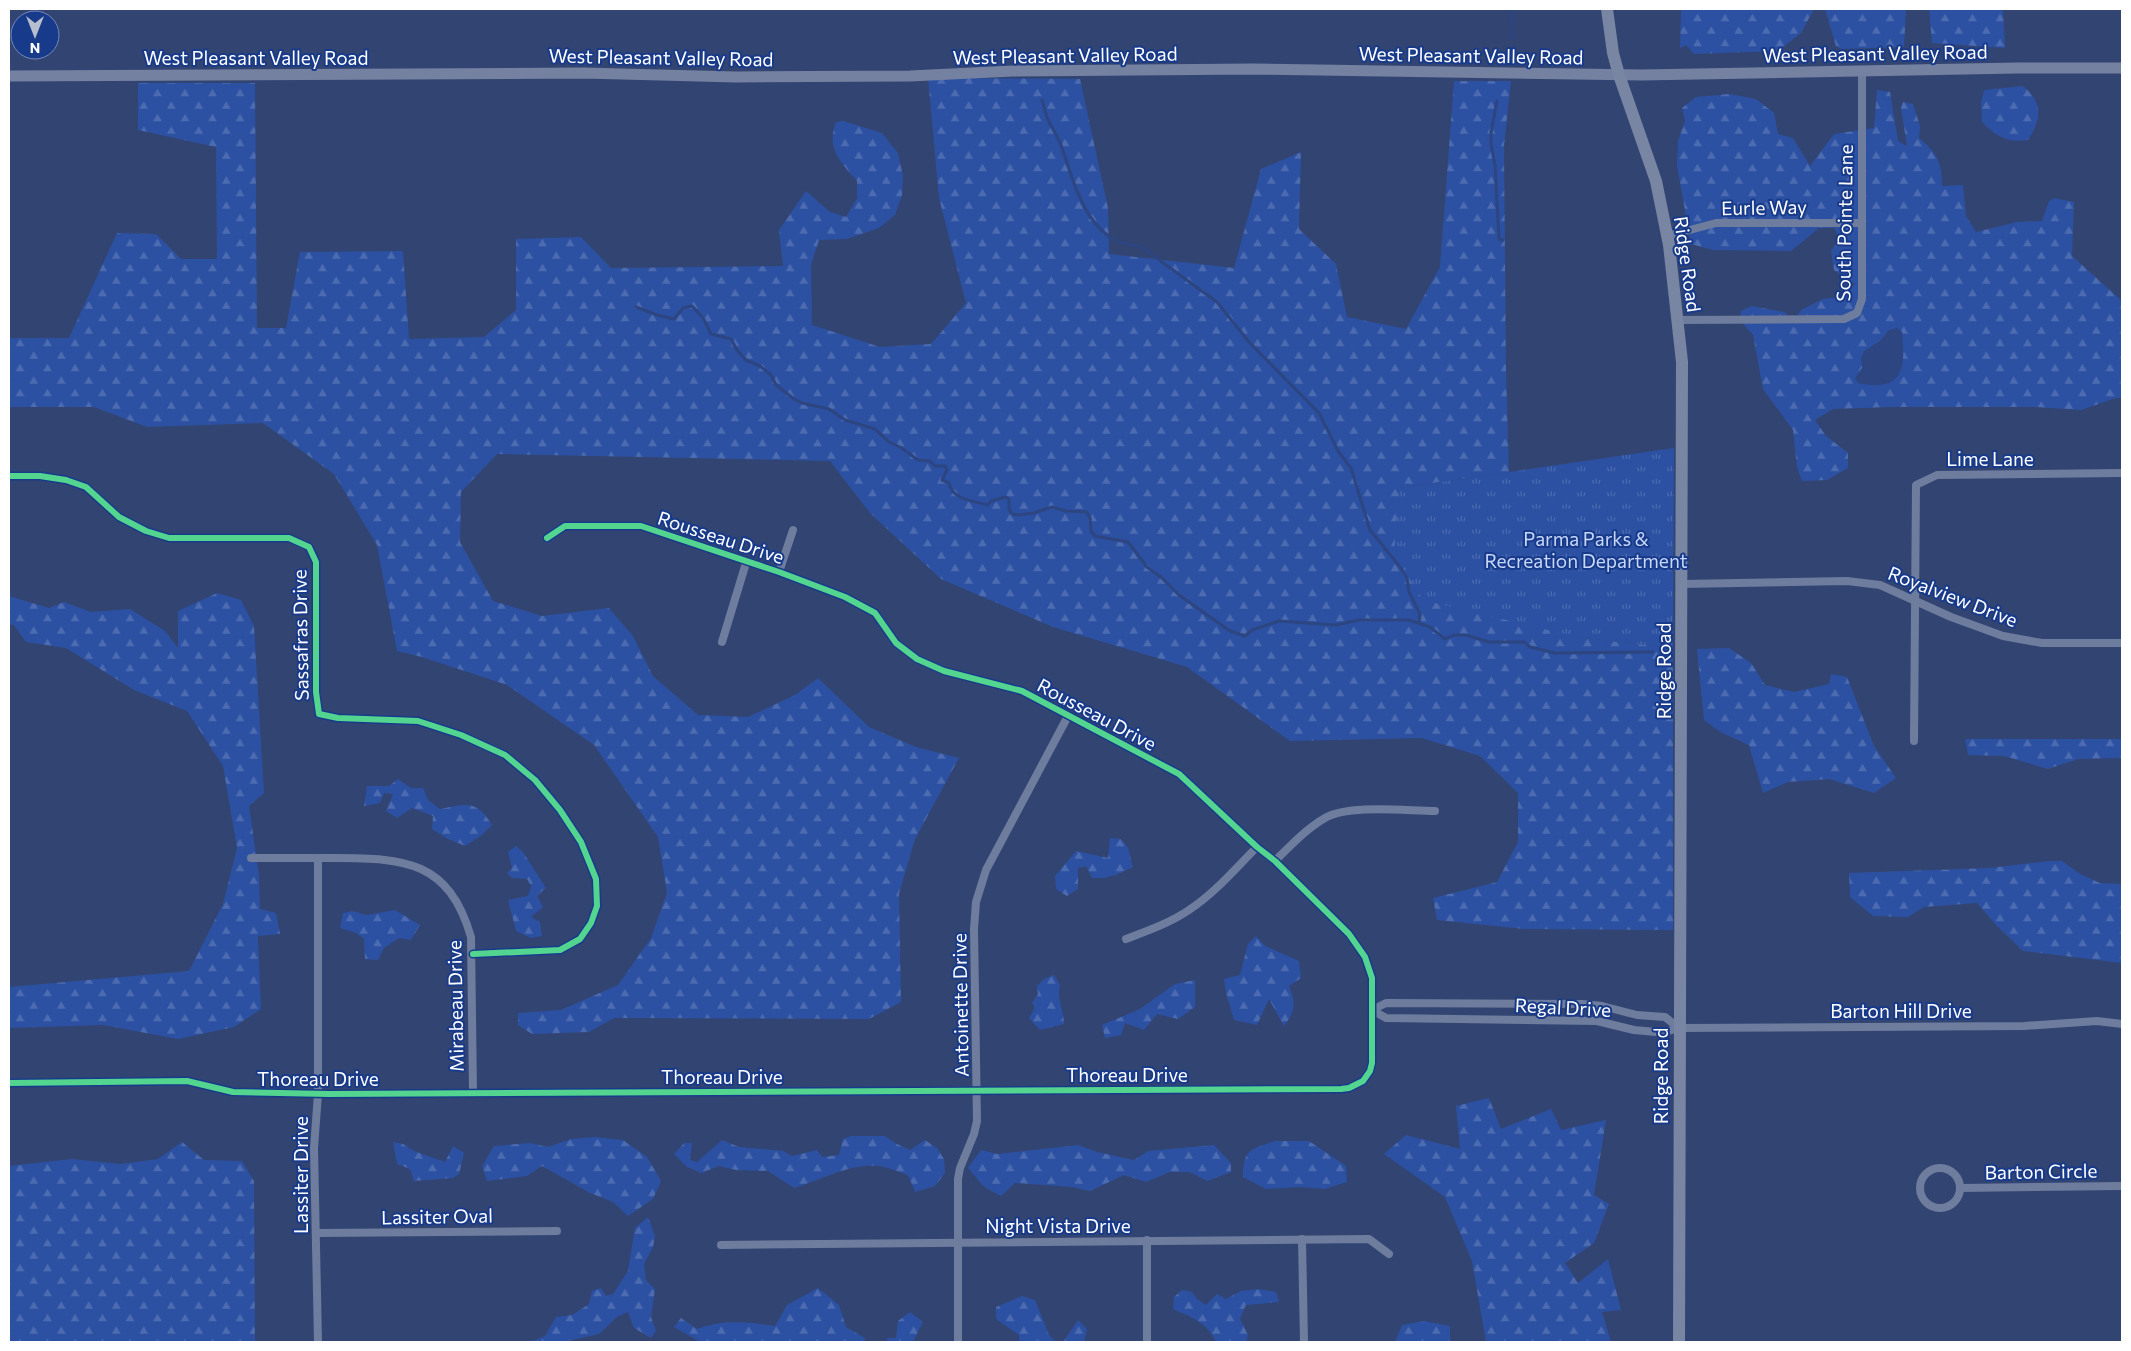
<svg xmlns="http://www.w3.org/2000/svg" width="2131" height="1351" viewBox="0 0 2131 1351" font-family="Commissioner,sans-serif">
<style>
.forest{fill:url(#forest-firs)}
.park{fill:url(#park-tufts)}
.water{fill:#2d4580}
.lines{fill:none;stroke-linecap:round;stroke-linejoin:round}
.stream{stroke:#2d4580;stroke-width:3}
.street{stroke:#6e7c9d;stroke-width:8}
.secondary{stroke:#7581a1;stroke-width:11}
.primary{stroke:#7885a3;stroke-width:12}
.cycleway-casing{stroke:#183a8b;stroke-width:9}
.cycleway{stroke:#53d58f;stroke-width:6}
.labels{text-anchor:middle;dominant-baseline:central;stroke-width:4;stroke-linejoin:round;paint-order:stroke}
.street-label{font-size:19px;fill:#fff;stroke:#183a8b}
.park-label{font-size:19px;fill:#c8d8fa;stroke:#183a8b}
</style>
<defs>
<pattern id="forest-firs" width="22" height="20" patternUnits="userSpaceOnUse" patternTransform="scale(1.25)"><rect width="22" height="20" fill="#2c51a2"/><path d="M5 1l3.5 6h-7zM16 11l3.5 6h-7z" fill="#4c6bb0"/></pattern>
<pattern id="park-tufts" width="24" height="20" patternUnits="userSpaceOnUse" patternTransform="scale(1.25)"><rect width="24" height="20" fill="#2c51a2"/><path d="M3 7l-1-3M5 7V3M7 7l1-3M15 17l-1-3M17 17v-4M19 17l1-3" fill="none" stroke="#4c6bb0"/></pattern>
</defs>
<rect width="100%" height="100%" fill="#324471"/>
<g class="forest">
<path d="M1681 9H1814L1801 33 1778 51 1694 54 1686 45 1680 48Z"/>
<path d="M1825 9H1906L1904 47 1841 49 1836 46Z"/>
<path d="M1929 9H2003L2005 48 1932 43Z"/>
<path d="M928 78 1080 79 1108 208 1109 254 1234 268 1261 169 1301 152 1299 229 1336 264 1347 317 1406 329 1440 267 1454 81H1511L1504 146 1506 370 1509 472 1399 488 1577 637 1673 648V930L1524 929 1437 920 1433 898 1497 882 1518 842V793L1480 756 1422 738 1290 741 1187 667 1053 627 941 579 870 513 830 461 497 454 461 492 460 542 493 601 542 616 609 608 633 636 653 676 698 715 748 717 795 695 818 678 869 727 916 747 959 758 915 839 899 894 901 1002 869 1019 614 1018 589 1032 532 1034 518 1025V1013L561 1010 618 985 651 938 667 893 658 837 594 745 507 685 422 657 397 651 377 545 334 474 263 423 147 427 94 407H9V338H69L117 233 156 234 181 259H217L216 147 138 130V83H255L257 328H286L300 252 403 251 409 339 484 337 516 310V239L581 237 611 268 783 266 779 230 806 191 830 212 846 217 857 198V181C840 162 826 148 836 122L843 121 882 133 898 153 903 176 902 195 895 215 879 228 847 239 819 240 811 265 812 325 880 347 931 344 966 303 939 198Z"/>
<path d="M2023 86C2044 103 2041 120 2028 140 2007 143 1997 137 1982 122L1981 103 1984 90Z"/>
<path d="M1877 90 1890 92 1898 141 1907 146 1901 108 1903 102 1913 104 1920 126 1919 138C1937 153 1942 162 1942 186L1963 185 1966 216 1976 232 2017 222 2042 221 2049 201 2054 198 2074 202 2072 256 2122 301V398H2116L2081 410 2036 407H1890L1833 409 1815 420 1826 436 1848 453V468L1827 480 1802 481 1797 467 1793 430 1763 389 1753 335 1741 321V311L1752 306 1784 312 1794 321 1801 310 1823 299 1840 297 1855 284 1834 270 1831 251 1839 240 1835 228H1819L1791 251 1713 250 1691 244 1677 166 1678 141 1685 121 1682 108 1696 97 1729 94 1756 99 1774 113 1778 134 1793 138 1810 166 1834 134 1874 128Z"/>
<path d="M217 593 241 600 254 626 264 793 249 806 259 875 260 909 276 913 280 934 258 936 261 1009 234 1027 178 1039 103 1025 9 1028V987L189 971 223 904 237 848 223 766 187 711 134 690 66 648 26 642 14 625 9 624V596L49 608 64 602 91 612 130 609 165 631 178 648V611Z"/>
<path d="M1729 648 1751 663 1765 685 1794 692 1829 684 1831 674 1847 677 1874 746 1896 778 1874 793 1829 779 1788 782 1763 793 1749 745 1720 732 1704 720 1697 649Z"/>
<path d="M1965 739H2122V758L2078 759 2048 769 2004 756 1968 755Z"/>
<path d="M398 779 411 788H423L428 800 440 809C467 804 476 799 492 825L482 835 465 846 448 839 432 829 433 816 412 808 397 818 386 811 393 794 384 793 380 803 364 806 367 786H389Z"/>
<path d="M1110 838 1121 839 1128 848 1133 867 1116 875 1103 878H1092L1086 866 1078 868V889L1067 896 1056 889 1055 876 1076 851 1108 858Z"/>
<path d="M516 846 523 852 546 888 537 896 543 907 531 917 540 922 542 936 531 938 516 931 508 900 528 896 531 886 527 879 512 878 507 873 512 868 508 852Z"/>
<path d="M2049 861H2062L2080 874 2100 883 2122 884V963L2023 951 1997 926 1977 903 1924 907 1908 917 1873 916 1850 897 1849 873 1989 868Z"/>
<path d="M395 910 420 925 411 940 399 938 384 948 378 960 365 959 364 939 356 933 340 928 343 913 352 911 367 915Z"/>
<path d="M1256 936 1265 946 1299 961 1301 978 1289 986C1296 1004 1296 1010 1284 1026L1269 999 1257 1025 1234 1020 1226 993 1224 979 1240 975 1248 944Z"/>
<path d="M1054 975 1060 985C1056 996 1064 1011 1064 1024L1040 1030 1029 1018 1035 1008 1032 1003 1038 994 1037 986 1044 979Z"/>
<path d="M1195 980V1007L1178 1019 1157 1014 1144 1030 1125 1023 1121 1035 1105 1038 1102 1025 1140 1009 1175 984Z"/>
<path d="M1489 1098 1501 1129 1551 1109 1561 1130 1606 1120 1594 1195 1609 1204 1594 1243 1565 1263 1578 1283 1608 1259 1621 1310 1602 1312 1611 1342H1486L1472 1261 1445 1197 1384 1154 1406 1135 1460 1149 1456 1106Z"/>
<path d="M851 1136H885L895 1143 910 1150 925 1140 937 1148 944 1159 945 1173 935 1186 915 1192 908 1175C898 1172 888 1167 878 1166 849 1163 821 1180 794 1188L768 1171 736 1170 719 1166 701 1173 687 1167 674 1154 684 1143H692L690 1160 697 1162 722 1140 739 1147 783 1151 792 1156 817 1150 822 1157 839 1155 843 1139Z"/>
<path d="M595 1137 623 1140 647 1157 661 1181 653 1199 628 1216 613 1202 590 1193 542 1166 527 1176 487 1181 482 1166 494 1146 530 1143 548 1147 571 1139Z"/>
<path d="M1275 1141H1309L1346 1166 1347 1182 1325 1189 1300 1187 1266 1189 1243 1177C1243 1149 1251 1149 1275 1141Z"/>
<path d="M182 1142 204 1160 242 1161 254 1181 255 1342H9V1166L72 1159 121 1164 158 1159Z"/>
<path d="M393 1142 403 1144 414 1151 445 1162 453 1146 464 1153 459 1174 453 1178 414 1181 410 1169 397 1164Z"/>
<path d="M1078 1145 1097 1152 1134 1160 1148 1151 1214 1145 1231 1163V1172L1207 1181 1190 1172H1170L1146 1182 1124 1175 1090 1191 1072 1187 1015 1183 1001 1196 984 1187 968 1168 981 1150 997 1154Z"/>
<path d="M648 1217 655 1236 653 1247 644 1264 646 1280 655 1289 651 1317 656 1331 651 1338 634 1328 628 1312 617 1317 599 1334 563 1342H530L545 1336 556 1317 572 1315 589 1304 592 1291 601 1288 606 1296 613 1294 628 1271 635 1228Z"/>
<path d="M818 1288 839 1305 846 1327 865 1338 864 1342H700L674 1327 681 1318 697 1329C723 1319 748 1322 775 1326L787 1305Z"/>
<path d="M1258 1289 1276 1292 1279 1302 1246 1305 1240 1319 1248 1335 1246 1342H1216C1208 1323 1191 1317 1173 1309L1174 1297 1182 1290 1192 1292 1197 1299 1206 1305 1217 1294 1226 1299 1241 1291Z"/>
<path d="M1022 1296 1035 1300 1049 1335 1056 1342H1019V1335L996 1319V1307Z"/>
<path d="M910 1312 923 1322 913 1342H887V1338H896L898 1321Z"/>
<path d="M1078 1320 1087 1329 1084 1342H1063Z"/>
<path d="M1424 1321 1450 1326V1342H1395L1402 1325Z"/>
</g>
<path class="park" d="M1674 448 1673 648 1577 637 1423 600 1394 554 1399 488Z"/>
<path class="water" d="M1897 328 1902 332C1906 370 1903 392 1858 383L1855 378 1862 368 1861 358 1864 351 1880 341 1889 330Z"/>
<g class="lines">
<g class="stream">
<path d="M1511 9 1512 38"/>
<path d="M1042 100C1044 107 1046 115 1049 122 1053 130 1058 137 1061 145 1075 185 1088 245 1140 246L1217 302 1249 342 1319 413 1338 451 1351 468 1370 530 1400 567 1407 578 1409 592 1420 614 1419 623"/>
<path d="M1497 101 1491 133V144L1495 165 1499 239 1503 240"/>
<path d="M636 307 657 315 674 319 683 308 692 306 703 318 711 334 731 339 737 350 746 360 760 366 771 375 776 385 794 399 802 403 829 409 845 420 875 429 889 442 900 447 918 460 930 461 935 466H945L947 470 942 480 949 483C952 500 974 501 988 505L991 501 1006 497 1009 499V509L1012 514 1018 515 1034 513 1052 507 1066 511 1087 512 1090 518 1091 531 1095 536 1128 542 1147 567 1162 578 1179 595 1230 631 1245 636 1252 630 1279 621 1336 625 1359 620H1409L1430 627 1445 639 1454 635H1466L1489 642H1524L1530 647 1555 653 1653 652"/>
</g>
<g class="street">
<path d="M1667 236 1716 223H1862"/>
<path d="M1677 320 1844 319 1857 313 1862 299V71"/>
<path d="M9 476H40L66 480 86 487 119 517 146 531 169 538H289L309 547 316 562V692L319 714 338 718 418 721 461 735 505 755 535 780 560 810 581 842 596 879 597 906 591 923 580 939 560 950 473 954"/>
<path d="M779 572 793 530"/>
<path d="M1682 584 1847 581 1880 585 1951 617 2003 636 2042 643H2122"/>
<path d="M722 642 746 563"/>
<path d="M1914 741 1916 485 1937 475 2122 473"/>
<path d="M251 858C279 858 307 858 335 858 405 858 449 861 471 937L473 1093"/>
<path d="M318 858V1094L314 1148 318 1342"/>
<path d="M1275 861C1291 845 1306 829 1325 818 1349 804 1407 811 1435 811"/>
<path d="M1126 939C1147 931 1170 923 1189 910 1215 893 1235 869 1257 847"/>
<path d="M1372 1010 1386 1018 1597 1021 1634 1030 1656 1032H1665L1679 1028 2024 1026 2097 1021 2122 1024"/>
<path d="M1372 1010 1386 1003 1582 1004 1602 1006 1637 1015 1665 1017 1679 1028"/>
<path d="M9 1083 187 1081 233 1092 329 1094 1341 1089 1349 1088 1363 1081 1370 1071 1372 1063V978L1365 957 1349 934 1275 861 1257 847 1179 774 1022 691 944 671 917 659 896 643 875 613 845 597 779 572 641 526H565L547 538"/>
<circle cx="1940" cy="1188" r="20"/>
<path d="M1960 1188 2122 1186"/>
<path d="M317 1233 557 1231"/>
<path d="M1302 1239 1304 1342"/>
<path d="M1147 1240V1342"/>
<path d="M721 1245 1369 1239 1389 1254"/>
<path d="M958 1342V1179L960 1168 974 1134 977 1121 974 929 976 902 986 870 1068 716"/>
</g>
<path class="secondary" d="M9 76 584 73 736 77 910 76 1013 71 1253 69 1642 75 2017 68H2122"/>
<path class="primary" d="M1607 9 1613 53 1619 75 1656 181 1669 245 1682 362 1679 1342"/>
<defs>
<g id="cycleway">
<path d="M9 476H40L66 480 86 487 119 517 146 531 169 538H289L309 547 316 562V692L319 714 338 718 418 721 461 735 505 755 535 780 560 810 581 842 596 879 597 906 591 923 580 939 560 950 473 954"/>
<path d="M9 1083 187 1081 233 1092 329 1094 1341 1089 1349 1088 1363 1081 1370 1071 1372 1063V978L1365 957 1349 934 1275 861 1257 847 1179 774 1022 691 944 671 917 659 896 643 875 613 845 597 779 572 641 526H565L547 538"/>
</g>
</defs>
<use href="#cycleway" class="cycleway-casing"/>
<use href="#cycleway" class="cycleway"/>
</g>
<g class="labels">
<g class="street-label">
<text transform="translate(1875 53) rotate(-1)">West Pleasant Valley Road</text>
<text transform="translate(1065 55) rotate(-1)">West Pleasant Valley Road</text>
<text transform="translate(1471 55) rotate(1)">West Pleasant Valley Road</text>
<text x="256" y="57">West Pleasant Valley Road</text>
<text transform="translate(661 57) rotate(1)">West Pleasant Valley Road</text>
<text transform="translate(1764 207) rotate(-1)">Eurle Way</text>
<text transform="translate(1844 223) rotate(-89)">South Pointe Lane</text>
<text transform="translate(1688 264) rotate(82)">Ridge Road</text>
<text x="1990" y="458">Lime Lane</text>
<text transform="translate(721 537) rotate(18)">Rousseau Drive</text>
<text transform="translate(1953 596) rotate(21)">Royalview Drive</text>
<text transform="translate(300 635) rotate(-91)">Sassafras Drive</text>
<text transform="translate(1663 671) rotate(-90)">Ridge Road</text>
<text transform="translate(1097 714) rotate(28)">Rousseau Drive</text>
<text transform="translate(960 1005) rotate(-91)">Antoinette Drive</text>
<text transform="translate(455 1006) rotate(-91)">Mirabeau Drive</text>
<text transform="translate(1563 1007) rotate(3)">Regal Drive</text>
<text x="1901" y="1010">Barton Hill Drive</text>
<text x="1127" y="1074">Thoreau Drive</text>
<text x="722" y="1076">Thoreau Drive</text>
<text transform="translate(1660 1076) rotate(-90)">Ridge Road</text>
<text x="318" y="1078">Thoreau Drive</text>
<text transform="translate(2041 1171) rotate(-1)">Barton Circle</text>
<text transform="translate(300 1175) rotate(-90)">Lassiter Drive</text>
<text transform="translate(437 1216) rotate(-1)">Lassiter Oval</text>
<text x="1058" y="1225">Night Vista Drive</text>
</g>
<g class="park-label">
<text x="1586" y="538">Parma Parks &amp;<tspan x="1586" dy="22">Recreation Department</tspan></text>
</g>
</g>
<rect width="2131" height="1351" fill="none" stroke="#ffffff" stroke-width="20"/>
<g transform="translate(35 35) rotate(180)"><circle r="24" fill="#183a8b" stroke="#7489b9"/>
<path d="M0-4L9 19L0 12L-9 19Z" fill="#b7becd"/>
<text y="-8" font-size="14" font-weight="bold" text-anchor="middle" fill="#ffffff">N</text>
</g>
</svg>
